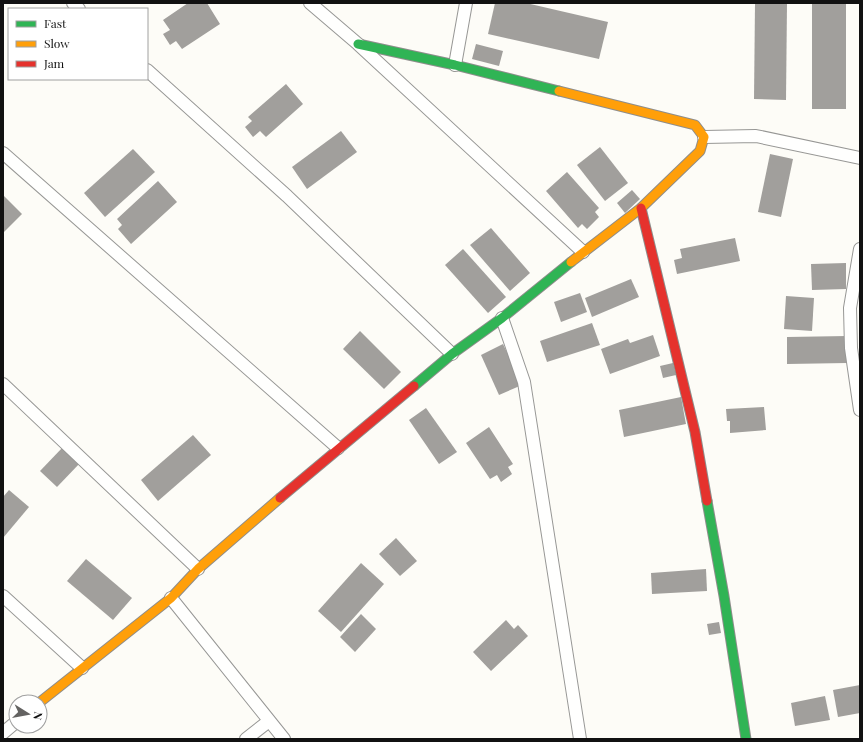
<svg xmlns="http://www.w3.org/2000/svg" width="863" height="742" viewBox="0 0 863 742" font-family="'Playfair Display',serif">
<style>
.building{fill:#a19f9c}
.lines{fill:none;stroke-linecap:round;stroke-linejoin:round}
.street-casing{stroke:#979795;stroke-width:14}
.fast-casing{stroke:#8e8d8b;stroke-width:11}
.slow-casing{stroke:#8e8d8b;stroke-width:11}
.jam-casing{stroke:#8e8d8b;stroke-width:11}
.street{stroke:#fffffe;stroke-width:12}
.fast{stroke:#30b455;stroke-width:9}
.slow{stroke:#ff9f0a;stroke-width:9}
.jam{stroke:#e5322d;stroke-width:9}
</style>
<rect width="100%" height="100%" fill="#fdfcf7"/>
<g class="building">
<path d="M188 3H207L220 24 182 49 176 41 170 45 163 34 170 30 163 20Z"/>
<path d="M495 3H526L608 22 599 59 488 34Z"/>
<path d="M755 3H787L786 100 754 99Z"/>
<rect x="812" y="3" width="34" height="106"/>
<path d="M476 44 503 51 499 66 472 59Z"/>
<path d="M286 84 303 104 266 137 260 131 253 137 245 127 252 121 248 117Z"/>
<path d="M341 131 357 152 307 189 292 167Z"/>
<path d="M600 147 628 183 605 201 577 165Z"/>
<path d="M133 149 155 172 105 217 84 193Z"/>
<path d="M770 154 793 159 781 217 758 212Z"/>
<path d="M567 172 599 208 595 212 599 217 587 229 582 224 578 228 546 191Z"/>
<path d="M158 181 177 202 131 244 118 229 122 225 117 219Z"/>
<path d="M632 190 640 199 625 213 617 203Z"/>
<path d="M3 195 22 214 3 233Z"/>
<path d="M491 228 530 273 510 291 470 245Z"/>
<path d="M735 238 740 261 677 274 674 260 682 258 680 249Z"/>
<path d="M463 249 506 297 488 313 445 265Z"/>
<path d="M846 263V289L812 290 811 264Z"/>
<path d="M631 279 639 297 592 317 585 298Z"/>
<path d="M580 293 587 312 561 322 554 302Z"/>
<path d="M786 296 814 298 812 331 784 329Z"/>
<path d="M592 323 600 345 547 362 540 341Z"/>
<path d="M360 331 401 372 384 389 343 349Z"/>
<path d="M653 335 660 356 610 374 601 349 628 339 630 343Z"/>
<path d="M847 336V363L787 364V337Z"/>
<path d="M503 344 522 385 499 395 481 355Z"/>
<path d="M673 363 676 375 663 378 660 366Z"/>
<path d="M681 397 686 424 624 437 619 410Z"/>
<path d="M764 407 766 430 730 433V421H727L726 409Z"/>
<path d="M426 408 457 452 439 464 409 420Z"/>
<path d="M489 427 513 464 508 467 512 474 501 482 497 475 490 479 466 443Z"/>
<path d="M193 435 211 455 158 501 141 480Z"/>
<path d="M63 447 80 463 57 487 40 471Z"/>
<path d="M9 490 29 507 3 538V497Z"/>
<path d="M396 538 417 561 400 576 379 554Z"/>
<path d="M86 559 132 598 113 620 67 581Z"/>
<path d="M361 563 384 584 341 632 318 611Z"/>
<path d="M706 569 707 591 652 594 651 573Z"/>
<path d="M361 614 376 629 355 652 340 637Z"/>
<path d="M506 620 514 629 518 625 528 636 491 671 473 652Z"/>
<path d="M719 622 721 633 709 635 707 624Z"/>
<path d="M860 685V713L838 717 833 690Z"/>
<path d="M825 696 830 720 795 726 791 703Z"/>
</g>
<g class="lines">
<defs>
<g id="street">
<path d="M73 3 79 9"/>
<path d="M310 3 358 44 583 252"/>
<path d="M455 65 466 3"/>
<path d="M147 70 287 196 452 354"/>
<path d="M704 137 756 136 860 158"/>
<path d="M3 153 338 448"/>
<path d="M860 249 850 308 851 348 860 410"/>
<path d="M502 318 524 382 580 739"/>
<path d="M3 384 198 569"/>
<path d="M3 596 82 668"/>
<path d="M171 598 284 739"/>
<path d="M3 733 16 722"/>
<path d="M246 739 269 721"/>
</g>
<g id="fast">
<path d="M358 44 455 65 559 91"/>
<path d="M414 386 452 354 502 318 571 262"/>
<path d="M707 501 724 596 746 739"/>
</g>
<g id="slow">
<path d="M559 91 695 125 704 137 700 151 641 208 571 262"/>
<path d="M40 702 171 598 198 569 280 498"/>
</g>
<g id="jam">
<path d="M641 208 695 432 707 501"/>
<path d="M280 498 414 386"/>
</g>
</defs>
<use href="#street" class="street-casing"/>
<use href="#fast" class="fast-casing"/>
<use href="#slow" class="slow-casing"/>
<use href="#jam" class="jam-casing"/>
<use href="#street" class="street"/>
<use href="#fast" class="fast"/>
<use href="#slow" class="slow"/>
<use href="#jam" class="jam"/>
</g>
<rect width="863" height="742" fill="none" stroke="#111111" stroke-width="8"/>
<rect x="8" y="8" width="140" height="72" fill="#ffffff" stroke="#a0a0a0"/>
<rect x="16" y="21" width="20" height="6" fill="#30b455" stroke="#a0a0a0"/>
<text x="44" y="28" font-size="12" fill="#111111">Fast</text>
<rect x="16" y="41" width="20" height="6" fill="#ff9f0a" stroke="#a0a0a0"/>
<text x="44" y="48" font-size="12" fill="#111111">Slow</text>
<rect x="16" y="61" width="20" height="6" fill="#e5322d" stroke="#a0a0a0"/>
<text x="44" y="68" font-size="12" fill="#111111">Jam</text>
<g transform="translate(28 714) rotate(101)"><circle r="19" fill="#ffffff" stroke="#a0a0a0"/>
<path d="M0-3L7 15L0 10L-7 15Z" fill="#646362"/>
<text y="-6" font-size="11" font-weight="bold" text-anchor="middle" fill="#111111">N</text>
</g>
</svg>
